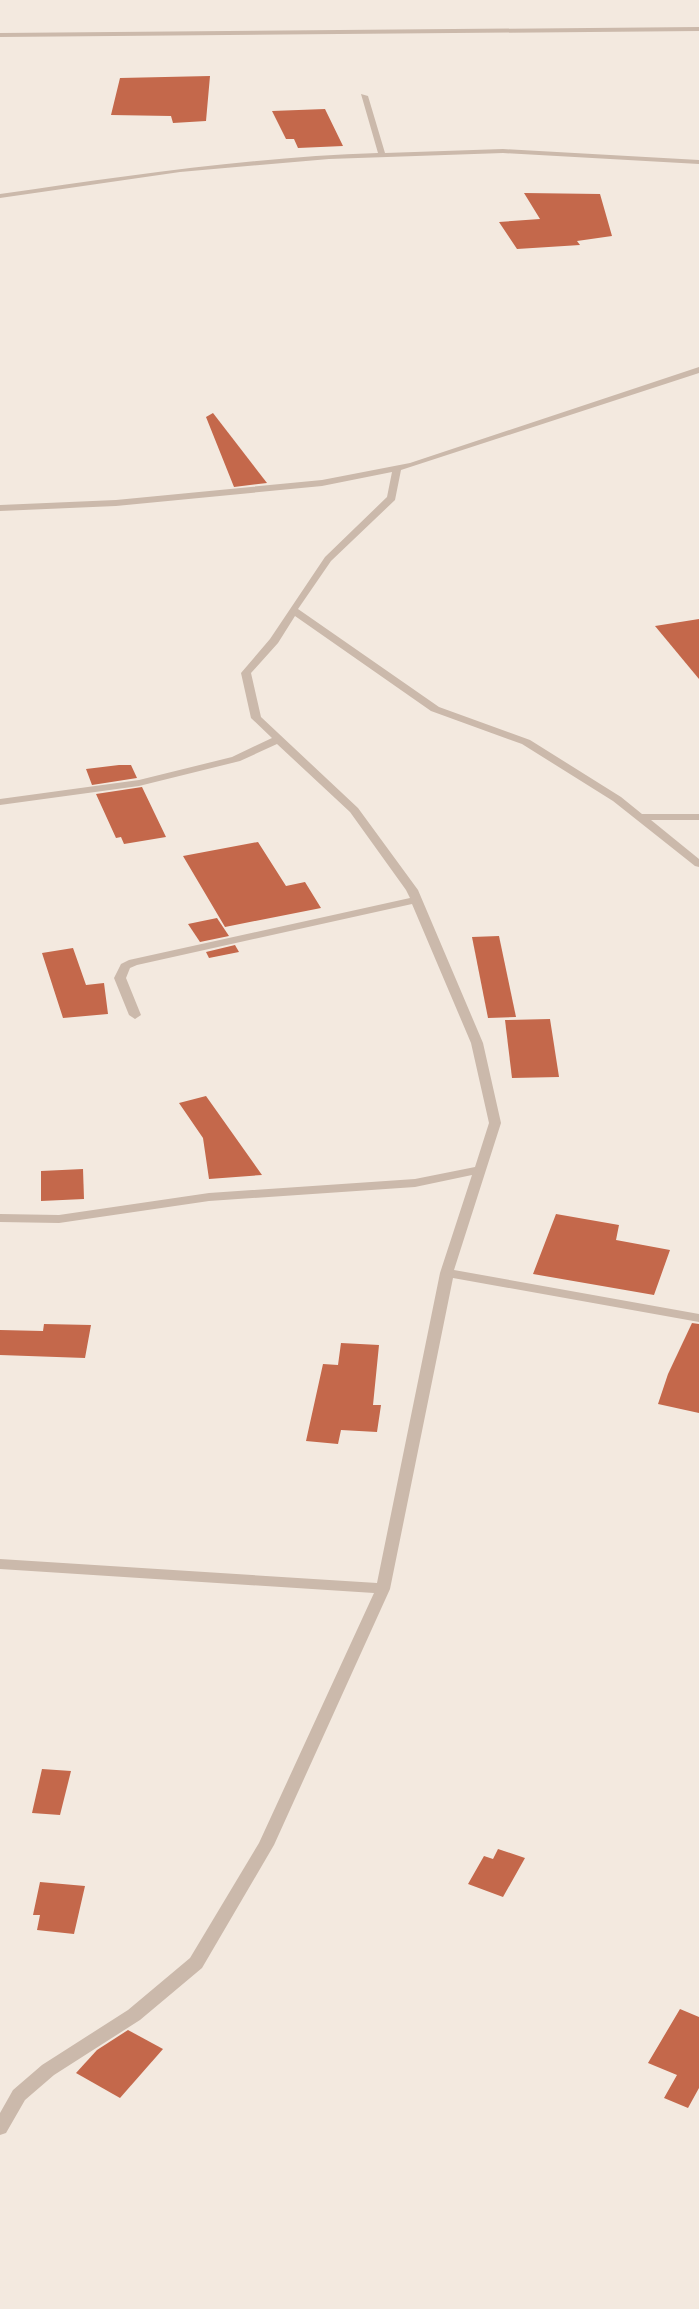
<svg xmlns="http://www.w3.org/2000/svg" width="699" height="2309" viewBox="0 0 699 2309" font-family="Raleway,sans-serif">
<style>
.building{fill:#c4684b}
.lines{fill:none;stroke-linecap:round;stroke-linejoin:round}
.minor{fill:#cbb9ab;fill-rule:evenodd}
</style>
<rect width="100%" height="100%" fill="#f3e9df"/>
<g class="building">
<path d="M210 76 206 121 173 123 171 116 111 115 120 78Z"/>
<path d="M325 109 343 146 298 148 294 139H286L272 111Z"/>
<path d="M524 193 600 194 612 236 577 241 580 245 517 249 499 222 540 219Z"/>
<path d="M213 413 267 483 234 487 206 417Z"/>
<path d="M699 619V679L655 626Z"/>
<path d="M119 765H131L137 778 92 785 86 769Z"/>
<path d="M142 787 166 837 124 844 121 837 116 838 96 794Z"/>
<path d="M258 842 286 886 305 882 321 908 225 927 183 856Z"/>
<path d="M217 918 229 936 200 942 188 924Z"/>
<path d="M499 936 516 1017 488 1018 472 937Z"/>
<path d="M235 945 239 952 209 958 206 952Z"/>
<path d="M73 948 86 985 104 983 108 1014 63 1018 42 953Z"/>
<path d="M550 1019 559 1077 512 1078 505 1020Z"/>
<path d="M206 1096 262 1175 209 1179 203 1138 179 1103Z"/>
<path d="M83 1169 84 1199 41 1201V1171Z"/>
<path d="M556 1214 619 1225 616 1240 670 1250 654 1295 533 1274Z"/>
<path d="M692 1323 699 1324V1413L658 1404 668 1374Z"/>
<path d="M44 1324 91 1325 85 1358 0 1355V1330L43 1331Z"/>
<path d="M341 1343 379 1345 373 1405H381L377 1432 341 1430 338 1444 306 1441 323 1364 338 1365Z"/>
<path d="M42 1769 71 1771 60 1815 32 1813Z"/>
<path d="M498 1849 525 1858 503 1897 468 1884 484 1856 493 1859Z"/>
<path d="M40 1882 85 1886 74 1934 37 1930 40 1915H33Z"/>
<path d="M680 2009 699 2017V2088L688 2108 664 2098 677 2075 648 2063Z"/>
<path d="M128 2030 163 2049 120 2098 76 2073 97 2050Z"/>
</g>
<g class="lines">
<g class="minor">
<path d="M699 27V31L0 37V33Z"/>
<path d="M361 94 368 96 385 153 503 149 699 160V164L503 153 329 159 180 172 0 198V194C126 176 251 157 378 153Z"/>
<path d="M699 367V373L401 470 395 500 331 561 298 609 439 707 530 740 621 797 642 814H699V820H651L699 859V867L695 866 613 801 522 744 431 711 295 616 278 643 251 673 261 717 358 808 418 890 483 1043 501 1123 454 1270 699 1314V1322L453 1278 390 1589 274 1845 202 1968 140 2020 54 2075 25 2100 6 2133 0 2135V2113L13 2090 42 2065 128 2010 190 1958 259 1843 374 1593 0 1569V1559L377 1583 440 1273 472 1175 415 1187 209 1201 59 1223 0 1222V1214L59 1215 209 1193 415 1179 475 1167 489 1123 471 1043 412 904 137 965 130 968 126 978 141 1015 135 1019 129 1015 114 978 121 964 129 960 410 898 406 890 350 812 277 744 240 761 139 786 0 805V799L139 780 232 757 272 738 251 718 241 673 270 639 325 557 387 497 392 472 322 486 116 506 0 511V505L116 500 322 480 410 463Z"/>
</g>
</g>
</svg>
